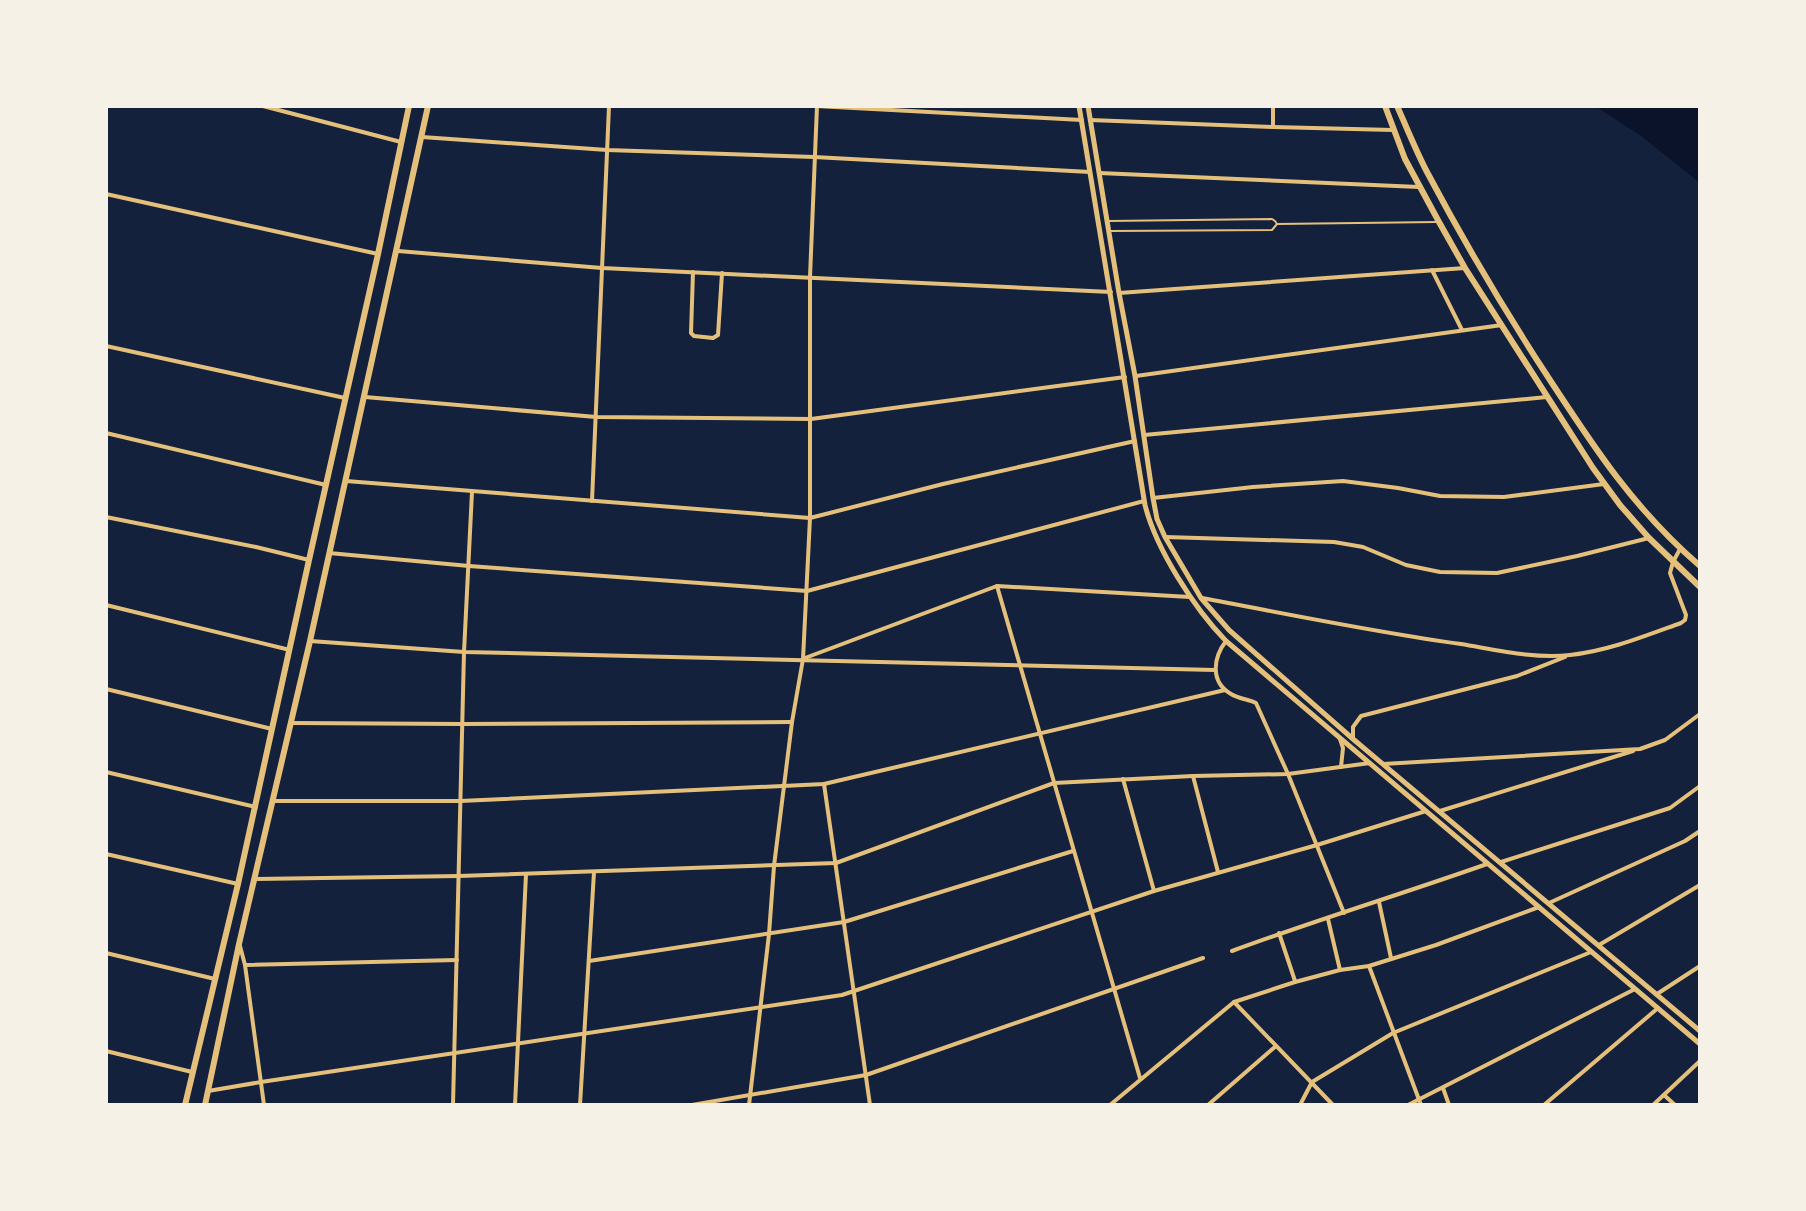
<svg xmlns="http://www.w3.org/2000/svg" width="1806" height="1211" viewBox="0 0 1806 1211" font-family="'IBM Plex Sans',sans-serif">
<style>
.water{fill:#0b132b}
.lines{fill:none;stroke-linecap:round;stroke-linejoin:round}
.service{stroke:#e5c07b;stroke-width:2}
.minor{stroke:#e5c07b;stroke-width:4}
.secondary{stroke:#e5c07b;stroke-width:5}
.primary{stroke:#e5c07b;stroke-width:6}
</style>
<rect width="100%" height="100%" fill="#14213d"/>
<path class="water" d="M1595 106H1700V183L1641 136Z"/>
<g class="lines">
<g class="service">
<path d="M1109 221 1272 219 1275 221 1277 224 1272 230 1110 231"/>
<path d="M1277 224 1437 222"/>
</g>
<g class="minor">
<path d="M263 106 401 142"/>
<path d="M816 106 1082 120"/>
<path d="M1090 120 1273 127 1393 130"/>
<path d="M1273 127V106"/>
<path d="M422 137 607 150 814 157 1090 172"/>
<path d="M1099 173 1419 187"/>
<path d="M106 194 378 254"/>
<path d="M398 251 602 268 1111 292"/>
<path d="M1432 270 1462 330"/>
<path d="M693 272 691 333 694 336 713 338 718 335 722 273"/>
<path d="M1119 293 1465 268"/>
<path d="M106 346 345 398"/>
<path d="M1136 376 1502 325"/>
<path d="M365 397 596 417 811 419 1125 377"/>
<path d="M106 433 326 485"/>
<path d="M1144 435 1547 397"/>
<path d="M346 481 810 518 943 484 1135 441"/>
<path d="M1153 498 1253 487 1343 481 1398 488 1440 496 1504 497 1604 484"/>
<path d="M592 501 609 106"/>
<path d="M106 517 256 547 309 560"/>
<path d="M1165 537 1334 542 1363 547 1406 565 1440 572 1497 573 1577 556 1649 538"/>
<path d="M329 553 469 566 807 591 1144 501"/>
<path d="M997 586 1140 1078"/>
<path d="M1202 598C1288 614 1374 632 1461 644 1497 650 1534 659 1570 655 1608 651 1645 636 1681 623L1685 620 1686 615 1670 573 1673 562 1680 549"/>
<path d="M106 605 290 650"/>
<path d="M310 641 464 652 1215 670"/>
<path d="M1226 641C1213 658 1210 682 1231 694 1239 699 1248 699 1256 703L1288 774 1344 913"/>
<path d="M805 658 997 586 1190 597"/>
<path d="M106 689 272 729"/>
<path d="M291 723 462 724 792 722"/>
<path d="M1340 739 1343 748 1341 767"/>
<path d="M1353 739V727L1361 716 1517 676 1565 657"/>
<path d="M1383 764 1640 749 1665 740 1700 714"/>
<path d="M106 772 256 807"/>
<path d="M1193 776 1218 872"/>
<path d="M1123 779 1154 891"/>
<path d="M824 784 870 1105"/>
<path d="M274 801H460L824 784 1225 690"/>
<path d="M1440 811 1633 751"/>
<path d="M106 854 238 884"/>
<path d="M1501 862 1670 808 1700 786"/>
<path d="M255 879 459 876 836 863 1054 783 1193 776 1288 774 1370 763"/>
<path d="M1379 902 1391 958"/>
<path d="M1549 903 1685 841 1700 831"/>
<path d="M1328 919 1340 970"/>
<path d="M1279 933 1295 981"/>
<path d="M1599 945 1700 885"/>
<path d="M240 946 245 965 264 1105"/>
<path d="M1232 951C1316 920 1402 894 1487 864"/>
<path d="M106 953 215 979"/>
<path d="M589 961 844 922 1073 851"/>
<path d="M245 965 457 960"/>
<path d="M1369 966 1421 1105"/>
<path d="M1657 994 1700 966"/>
<path d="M1234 1002 1333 1105"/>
<path d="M106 1051 192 1072"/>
<path d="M1443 1088 1449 1105"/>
<path d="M208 1091 261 1082 842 995 1154 891 1317 845 1426 811"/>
<path d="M1664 1095 1675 1105"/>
<path d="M453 1105 464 652 472 492"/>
<path d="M515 1105 526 874"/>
<path d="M580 1105 594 872"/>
<path d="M692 1105 866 1075 1203 958"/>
<path d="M749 1105 769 934 774 866 792 722 803 659 810 518V277L817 106"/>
<path d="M1110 1105 1234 1002 1295 982 1340 970 1369 966 1436 945 1539 907"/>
<path d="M1208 1105 1276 1046"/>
<path d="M1300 1105 1312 1082 1393 1033 1591 952"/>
<path d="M1408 1105 1635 989"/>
<path d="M1544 1105 1658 1008"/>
<path d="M1653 1105 1700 1061"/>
</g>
<g class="secondary">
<path d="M1079 106 1145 505C1156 549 1194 608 1226 641L1700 1044"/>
<path d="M1088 106 1119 293 1135 376 1153 498 1157 519 1165 537 1201 598 1229 630 1353 739 1700 1031"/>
</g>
<g class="primary">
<path d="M1385 106 1405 159 1439 222 1465 268 1593 468 1620 505 1649 538 1700 587"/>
<path d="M1397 106C1407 128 1416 151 1427 172 1464 242 1505 311 1548 377 1595 449 1634 509 1700 566"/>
<path d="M185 1105 238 884 309 560 378 254 409 106"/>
<path d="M205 1105 239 944 310 641 428 106"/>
</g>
</g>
<rect width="1806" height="1211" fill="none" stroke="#f6f1e7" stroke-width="216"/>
</svg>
